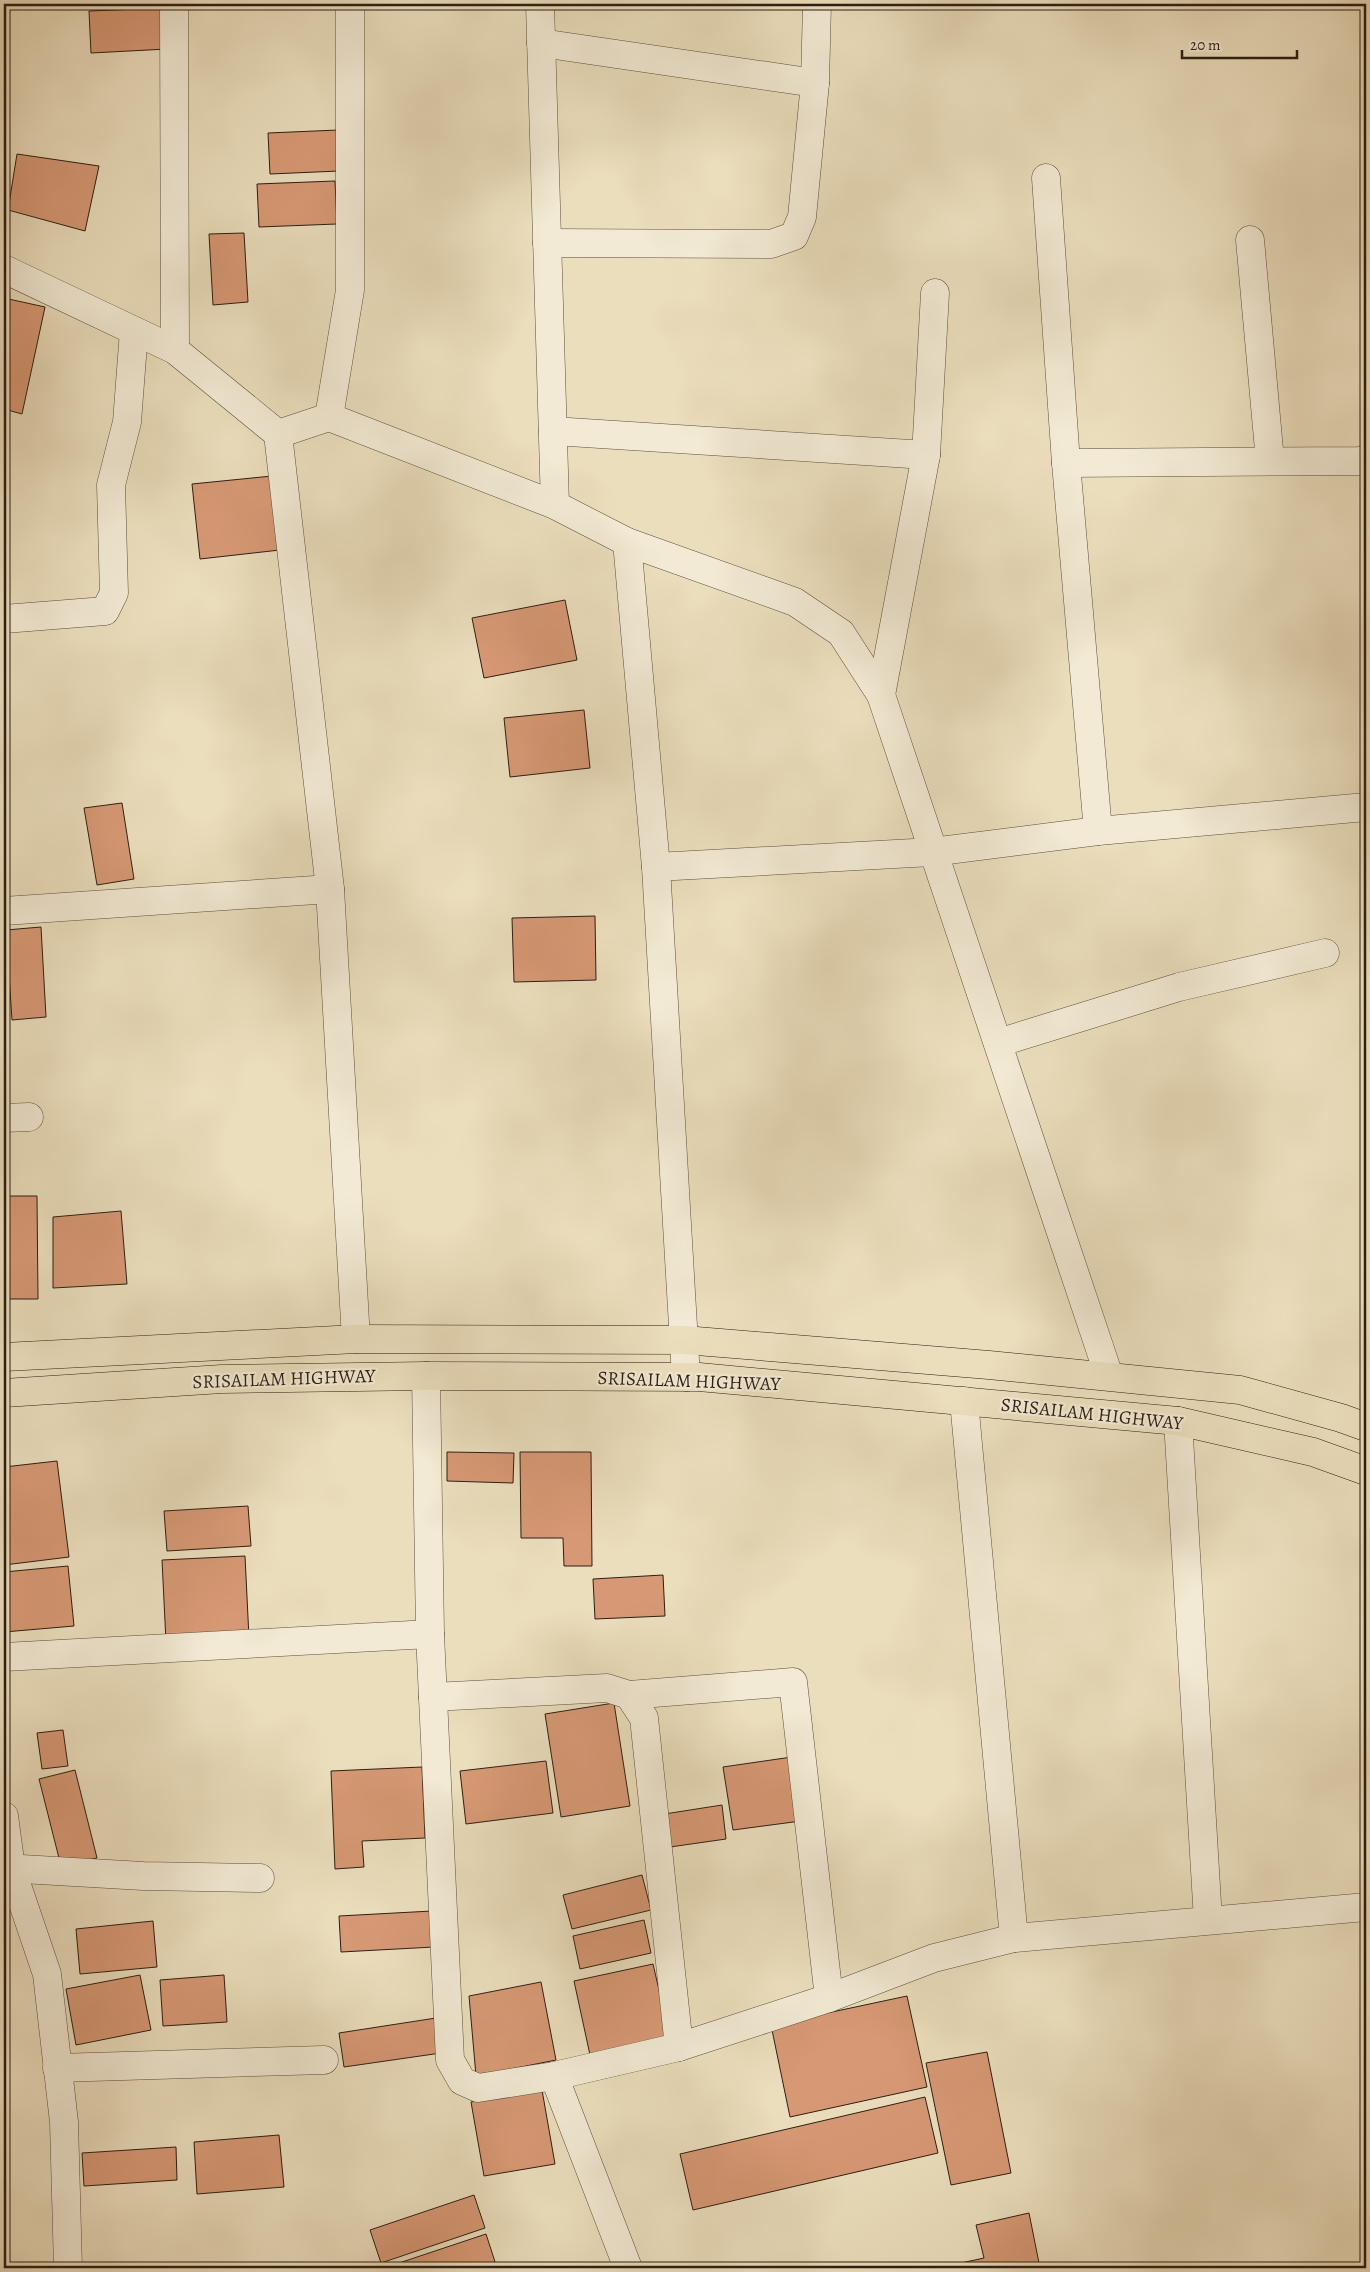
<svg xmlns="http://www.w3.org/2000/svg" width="1370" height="2272" viewBox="0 0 1370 2272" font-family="Alegreya,serif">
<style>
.building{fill:#d79975;stroke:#2c1e14}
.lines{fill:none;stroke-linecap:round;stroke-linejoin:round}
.minor-casing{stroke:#5c4e3e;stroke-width:29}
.highway-casing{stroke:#2c1e14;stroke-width:29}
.minor{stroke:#f2ead4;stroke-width:28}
.highway{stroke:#ebdebd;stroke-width:28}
.labels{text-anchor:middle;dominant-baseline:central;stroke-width:4.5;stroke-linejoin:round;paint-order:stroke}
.street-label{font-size:19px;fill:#2c1e14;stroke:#f2ead4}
</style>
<rect width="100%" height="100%" fill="#ebdebd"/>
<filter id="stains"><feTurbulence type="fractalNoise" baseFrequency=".004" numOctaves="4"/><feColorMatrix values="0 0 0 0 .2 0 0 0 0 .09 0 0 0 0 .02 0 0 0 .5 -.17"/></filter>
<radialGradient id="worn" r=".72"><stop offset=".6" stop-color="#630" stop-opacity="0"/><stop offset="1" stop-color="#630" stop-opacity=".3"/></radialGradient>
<g class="building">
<path d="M165 8 167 49 91 53 89 11Z"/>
<path d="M338 130 339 171 270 174 268 133Z"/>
<path d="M17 154 99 166 85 231 8 210Z"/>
<path d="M335 181 337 224 259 227 257 184Z"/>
<path d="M244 233 248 302 213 305 209 234Z"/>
<path d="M4 298 45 307 22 414 4 409Z"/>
<path d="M272 476 280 550 200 559 192 484Z"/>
<path d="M565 600 577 660 484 678 472 618Z"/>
<path d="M584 710 590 768 510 777 504 718Z"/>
<path d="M122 803 134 879 97 885 84 808Z"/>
<path d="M595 916 596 980 514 982 512 918Z"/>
<path d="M41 927 46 1017 12 1020 6 930Z"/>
<path d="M4 1196H37L38 1299H4Z"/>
<path d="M121 1211 127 1284 53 1288V1217Z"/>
<path d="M447 1452 514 1453 513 1483 447 1481Z"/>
<path d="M520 1452H591L592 1566H564L563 1538H521Z"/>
<path d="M57 1461 69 1557 4 1565V1467Z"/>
<path d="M248 1506 251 1546 167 1551 164 1511Z"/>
<path d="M245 1556 249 1638 166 1642 162 1560Z"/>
<path d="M68 1566 74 1626 4 1632V1572Z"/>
<path d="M663 1575 665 1616 595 1619 593 1579Z"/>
<path d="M614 1703 630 1806 561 1817 545 1714Z"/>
<path d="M63 1730 68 1766 42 1769 37 1733Z"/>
<path d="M792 1757 801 1821 733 1830 723 1767Z"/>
<path d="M546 1761 553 1813 466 1824 460 1771Z"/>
<path d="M422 1767 425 1838 362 1841 364 1867 335 1869 331 1771Z"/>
<path d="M75 1770 97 1858 61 1866 39 1779Z"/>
<path d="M722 1805 726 1839 663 1848 658 1815Z"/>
<path d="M642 1875 651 1910 572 1929 563 1895Z"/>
<path d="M432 1911 434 1947 341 1952 339 1916Z"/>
<path d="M644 1920 651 1953 580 1969 573 1936Z"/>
<path d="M153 1921 157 1967 80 1974 76 1929Z"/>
<path d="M653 1964 670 2038 590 2055 574 1981Z"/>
<path d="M140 1975 151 2030 76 2045 66 1989Z"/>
<path d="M224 1975 227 2022 163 2026 160 1980Z"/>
<path d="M541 1982 556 2060 476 2076 469 1996Z"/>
<path d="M907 1996 927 2087 790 2117 771 2025Z"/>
<path d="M436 2018 441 2053 344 2067 339 2033Z"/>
<path d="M987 2052 1011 2173 951 2185 926 2063Z"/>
<path d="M542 2090 555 2164 484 2176 471 2102Z"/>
<path d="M925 2097 938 2153 693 2210 680 2154Z"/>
<path d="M279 2135 284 2187 197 2194 194 2142Z"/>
<path d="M176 2147 177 2180 84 2186 82 2153Z"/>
<path d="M474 2195 485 2228 381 2263 370 2230Z"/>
<path d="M1029 2213 1040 2268H938L984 2258 976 2225Z"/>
<path d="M486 2234 497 2268H384Z"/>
<path d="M220 2263 221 2268H183Z"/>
<path d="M273 2264V2268H249Z"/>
<path d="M771 2264 772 2268H750Z"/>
</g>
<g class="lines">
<defs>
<g id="minor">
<path d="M174 4 175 350"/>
<path d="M540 4 555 505"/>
<path d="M541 43 815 83"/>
<path d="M1046 178 1066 463 1098 831"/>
<path d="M1250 240 1270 461"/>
<path d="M547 243 771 244 794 236 802 217 815 83 817 4"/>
<path d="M4 269 175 350 278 434 329 417 555 505 627 542 795 602 841 633 881 695 1109 1376"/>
<path d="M329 417 350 290V4"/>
<path d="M553 431 926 455"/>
<path d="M278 434 330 889 356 1339"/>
<path d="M1066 463 1360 461 1366 459"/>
<path d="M627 542 656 867 686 1377"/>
<path d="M4 619 105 611 114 593 111 485 127 422 134 331"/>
<path d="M881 695 926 455 935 293"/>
<path d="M656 867 932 852 1098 831 1366 807"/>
<path d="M4 911 330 889"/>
<path d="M998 1043 1179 987 1325 953"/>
<path d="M4 1118 29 1117"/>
<path d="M426 1376 430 1634 450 2060 462 2081 478 2088 554 2076 679 2047 829 1998 934 1958 1014 1938 1366 1907"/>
<path d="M964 1401 1014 1938"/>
<path d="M1178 1421 1208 1920"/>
<path d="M4 1657 430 1634"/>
<path d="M629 1695 793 1682 829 1998"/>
<path d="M433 1697 607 1688 629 1695 644 1718 679 2047"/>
<path d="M4 1816 11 1868 47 1974 64 2122 68 2268"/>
<path d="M4 1868 143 1876 260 1878"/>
<path d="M57 2068 324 2060"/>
<path d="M554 2076 628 2268"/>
</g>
<g id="highway">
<path d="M4 1357 356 1339 684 1340 989 1365 1240 1390 1341 1418 1366 1427"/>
<path d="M4 1393 222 1379 426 1376 699 1377 1178 1421 1313 1452 1366 1471"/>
</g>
</defs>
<use href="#minor" class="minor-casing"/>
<use href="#highway" class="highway-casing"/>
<use href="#minor" class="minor"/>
<use href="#highway" class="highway"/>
</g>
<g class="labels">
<g class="street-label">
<text transform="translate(284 1379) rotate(-2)">SRISAILAM HIGHWAY</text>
<text transform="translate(689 1381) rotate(2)">SRISAILAM HIGHWAY</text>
<text transform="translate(1092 1414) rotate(6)">SRISAILAM HIGHWAY</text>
</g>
</g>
<rect width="1370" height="2272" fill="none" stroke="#ebdebd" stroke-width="20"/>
<rect x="5" y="5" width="1360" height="2262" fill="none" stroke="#2c1e14" stroke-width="2.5"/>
<rect x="10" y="10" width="1350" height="2252" fill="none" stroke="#2c1e14"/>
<path d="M1182 50v8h115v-8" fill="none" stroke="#2c1e14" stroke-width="2.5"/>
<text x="1190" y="50" font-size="15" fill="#2c1e14" stroke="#f2ead4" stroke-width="4" paint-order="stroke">20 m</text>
<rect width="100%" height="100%" filter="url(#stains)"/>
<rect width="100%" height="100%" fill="url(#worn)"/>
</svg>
